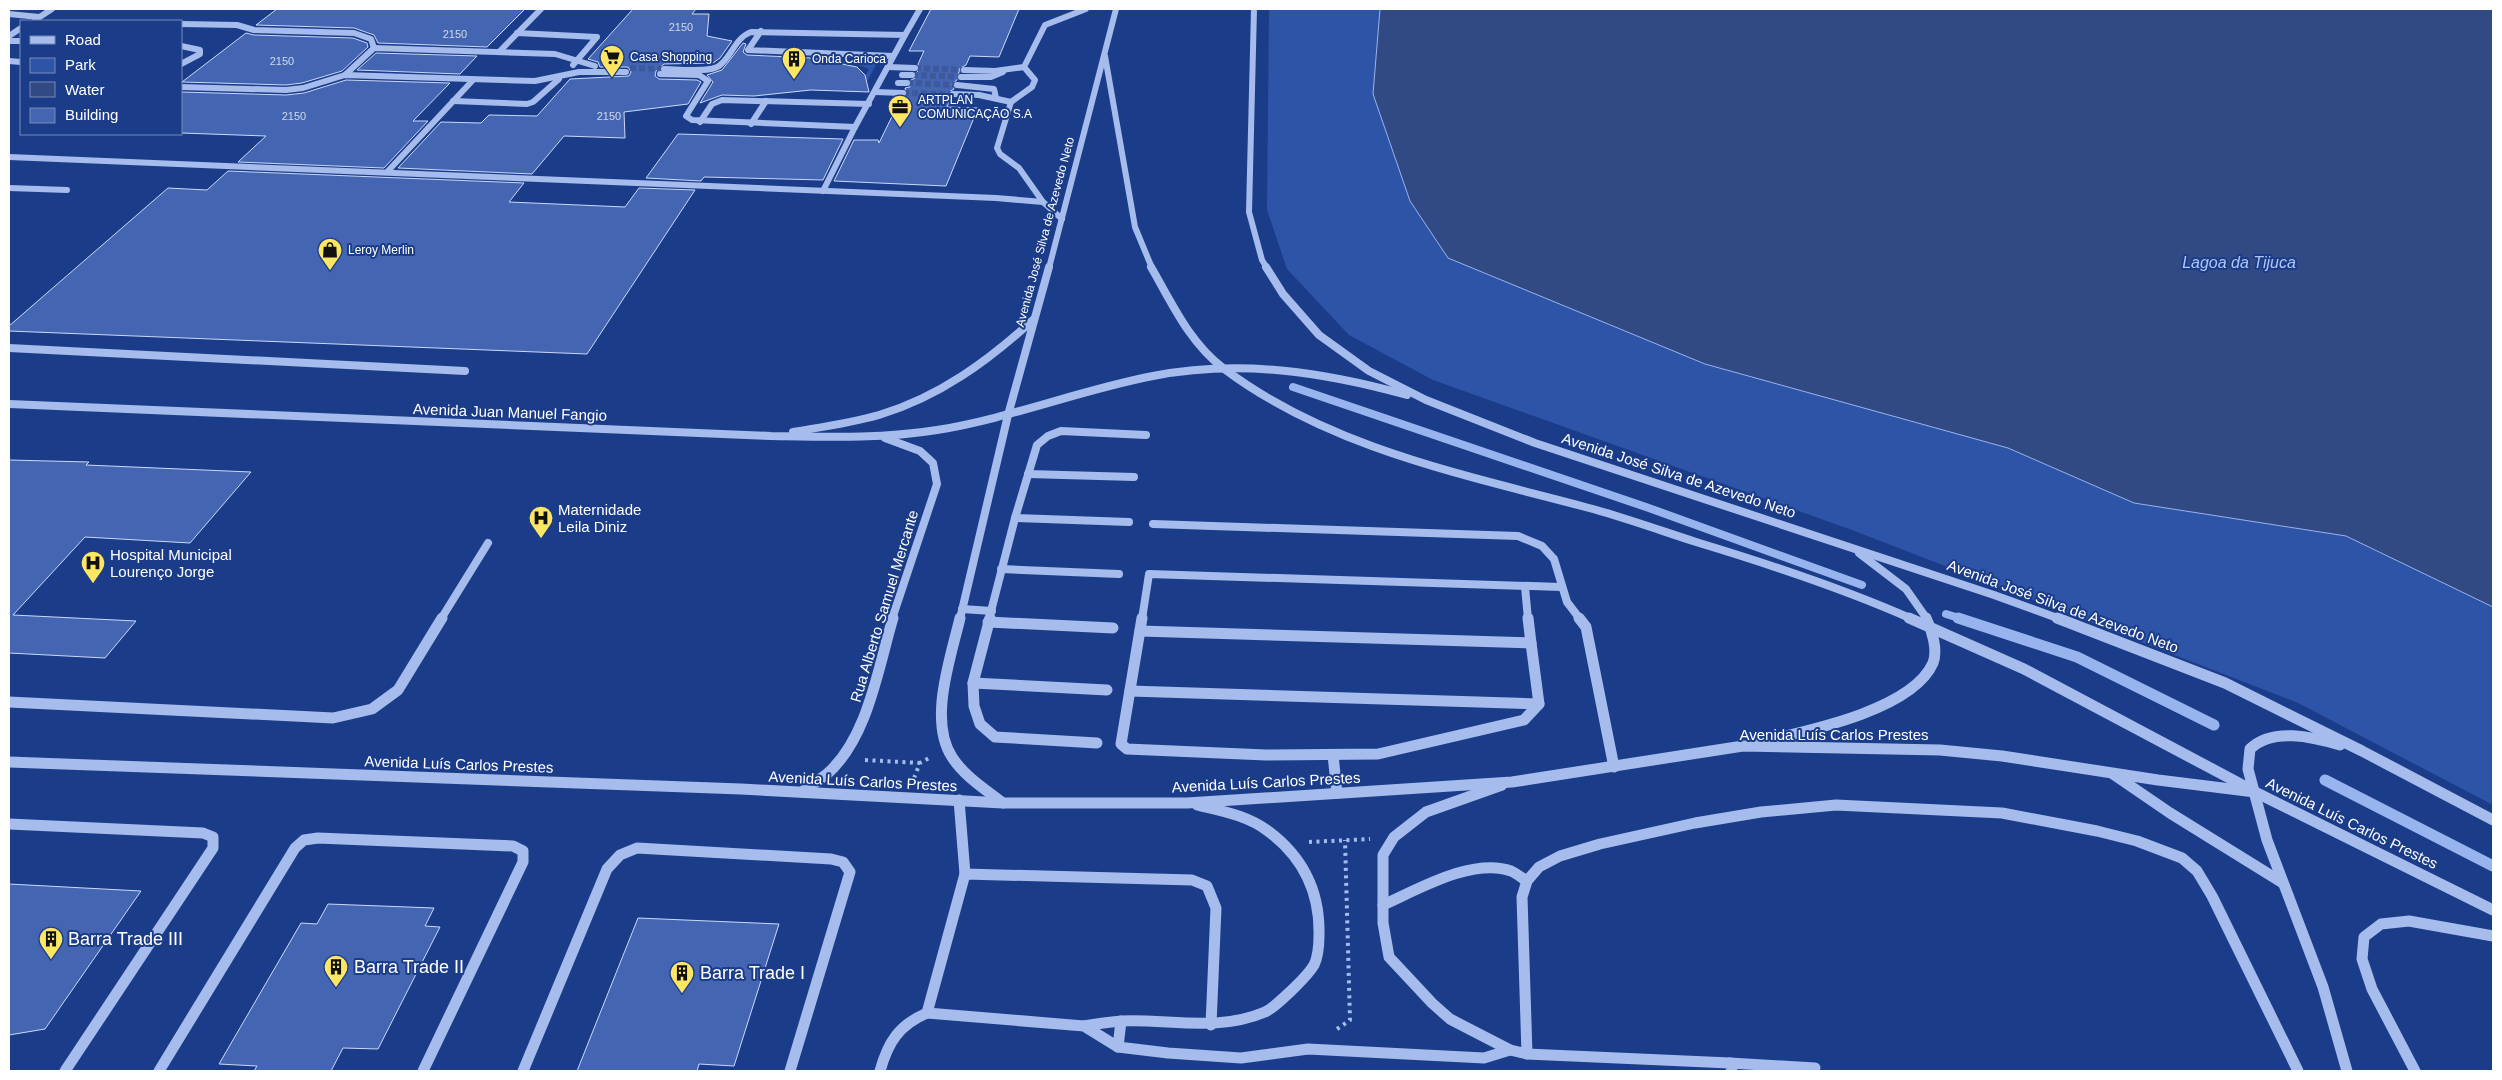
<svg xmlns="http://www.w3.org/2000/svg" width="2502" height="1080" viewBox="0 0 2502 1080" font-family="Helvetica,sans-serif">
<style>
.green{fill:#2e54a7}
.water{fill:#324a84;stroke:#98b4ee}
.lines{fill:none;stroke-linecap:round;stroke-linejoin:round}
.stream-far1{stroke:#98b4ee;stroke-width:8}
.stream{stroke:#98b4ee;stroke-width:11}
.building{fill:#4466b2;stroke:#cbd9f9}
.minor-tunnel{stroke:#3d599b;stroke-width:6;stroke-dasharray:6 3;stroke-linecap:butt}
.path{stroke:#a5bcec;stroke-width:4;stroke-dasharray:3 4.5;stroke-linecap:butt}
.minor-far2{stroke:#a5bcec;stroke-width:6}
.minor-far1{stroke:#a5bcec;stroke-width:8}
.minor{stroke:#a5bcec;stroke-width:11}
.labels{text-anchor:middle;dominant-baseline:central;stroke-width:4;stroke-linejoin:round;paint-order:stroke}
.far-number-label{font-size:11px;fill:#d0d9ec}
.far-poi-label{font-size:12px;fill:#fff;stroke:#1b3c89;text-anchor:start}
.far-street-label{font-size:12px;fill:#fff;stroke:#1b3c89}
.street-label{font-size:15px;fill:#fff;stroke:#1b3c89}
.poi-label{font-size:15px;fill:#fff;stroke:#1b3c89;text-anchor:start}
.water-label{font-size:16px;font-style:italic;fill:#b1c6f4;stroke:#1b3c89}
.near-poi-label{font-size:18px;fill:#fff;stroke:#1b3c89;text-anchor:start}
</style>
<rect width="100%" height="100%" fill="#1b3c89"/>
<g class="green">
<path d="M1269 9H1380L1373 94 2008 448 2134 503 2346 536 2493 607V805L2298 703 1852 530 1433 380 1349 335 1287 269 1267 210Z"/>
<path d="M729 60 878 61 862 91H857L869 69 855 64 726 65Z"/>
</g>
<path class="water" d="M1380 9H2493V607L2346 536 2134 503 2008 448 1705 364 1448 258 1410 201 1373 94Z"/>
<g class="lines">
<g class="stream-far1">
<path d="M1293 387 1646 507 1862 585"/>
<path d="M1946 614 1962 619"/>
</g>
<g class="stream">
<path d="M1958 618 2077 657 2214 725"/>
<path d="M2325 780 2493 866"/>
</g>
</g>
<g class="building">
<path d="M277 9H525L487 47 378 43 374 35 354 28 256 25Z"/>
<path d="M633 9H696L692 14H709L707 36 732 41 720 58 713 63 664 64 656 71 655 76 659 79 697 80 701 82 688 104 624 112 625 138 564 136 532 174 398 168 441 122 481 123 489 115 537 116 570 79 629 76 631 72 628 67H600L598 62 588 59Z"/>
<path d="M931 9H1019L999 57 970 56 966 65 960 68 957 80 952 84 954 89 949 92 951 98 947 107 978 108 946 186 834 181 854 140H878L879 143 901 98 907 95 905 88 910 87 911 80 917 77 916 73 920 69 918 64 924 51H909Z"/>
<path d="M246 33 254 35 353 38 367 43 368 47 342 71 302 83 286 85 182 82Z"/>
<path d="M743 43 746 44 743 52 747 55 812 58 857 67 865 75 869 92 811 90 754 96 722 95 700 103 713 82 707 75 722 70Z"/>
<path d="M376 53 477 56 460 74 357 70Z"/>
<path d="M346 80 450 83 413 121H428L384 168 238 162 266 136 181 133V92L286 95 304 93Z"/>
<path d="M678 134 843 139 823 180 704 177 701 181 646 178Z"/>
<path d="M228 171 524 183 509 202 625 207 639 188 695 190 587 354 9 331V326L168 188 207 190Z"/>
<path d="M9 460 89 462 86 465 251 472 190 543 85 537 13 615 136 621 105 658 9 653Z"/>
<path d="M9 884 141 891 45 1029 9 1035Z"/>
<path d="M328 904 434 908 425 926 440 927 378 1049 343 1048 331 1071H254L257 1066 219 1064 301 923 317 924Z"/>
<path d="M638 918 779 924 734 1066 699 1064 697 1071H577Z"/>
</g>
<g class="lines">
<g class="minor-tunnel">
<path d="M630 68 664 69"/>
<path d="M915 68 964 70"/>
<path d="M912 75 961 77"/>
<path d="M907 83 957 85"/>
<path d="M903 93 953 94"/>
</g>
<g class="path">
<path d="M865 760 920 763"/>
<path d="M914 778 920 763 931 757"/>
<path d="M1309 842 1370 839"/>
<path d="M1337 1029 1350 1020 1345 840"/>
</g>
<g class="minor-far2">
<path d="M1254 9 1249 212 1262 260 1267 268"/>
<path d="M9 14 39 17"/>
<path d="M35 20 52 9"/>
<path d="M181 24 237 25 254 30 354 33 371 39 374 48"/>
<path d="M761 31 748 50 893 56"/>
<path d="M517 33 597 37 573 65"/>
<path d="M905 35 920 9"/>
<path d="M9 36 21 28"/>
<path d="M9 41H21"/>
<path d="M181 46 200 50V54L181 64"/>
<path d="M500 51 541 9"/>
<path d="M1105 56 1135 227 1152 268"/>
<path d="M9 61 21 62"/>
<path d="M888 67 915 68"/>
<path d="M964 70 995 71 1024 67"/>
<path d="M660 74 699 75 708 81 686 116 692 120 855 127 905 35 751 32C735 38 732 56 719 66 710 73 676 69 664 69"/>
<path d="M345 75 374 48 555 54 595 66"/>
<path d="M902 75H912"/>
<path d="M961 77H991L1003 72"/>
<path d="M898 83H907"/>
<path d="M957 85 994 89 996 98"/>
<path d="M181 87 286 90 303 88 345 75 535 81 579 72H626"/>
<path d="M875 92 903 93"/>
<path d="M953 94 979 95 1011 102"/>
<path d="M453 101 527 104 533 102 559 79"/>
<path d="M700 122 712 104 722 100 869 104"/>
<path d="M751 124 766 101"/>
<path d="M9 157 996 198 1043 202 1062 219"/>
<path d="M388 171 473 80"/>
<path d="M9 188 67 190"/>
<path d="M823 191 855 127"/>
<path d="M1043 202 1019 168 1000 154 997 148 1011 102 1032 87 1035 80 1024 67 1045 25 1086 9"/>
<path d="M1049 268 1116 9"/>
</g>
<g class="minor-far1">
<path d="M1151 267C1172 303 1189 342 1223 368 1330 449 1467 475 1593 509 1628 519 1662 531 1696 542 1769 564 1842 588 1912 619"/>
<path d="M1266 267 1283 294 1319 335 1369 371 1426 400 1535 443 1994 595 2060 619"/>
<path d="M9 348 465 371"/>
<path d="M9 404 771 436C826 437 882 439 937 430 1011 418 1080 390 1153 376 1239 359 1324 372 1407 395"/>
<path d="M793 432C822 427 851 423 879 415 939 397 988 361 1034 319"/>
<path d="M885 438 920 451 933 463 937 484 892 619"/>
<path d="M1028 474 1134 477"/>
<path d="M1015 518 1129 522"/>
<path d="M1153 524 1518 536 1542 546 1554 559 1567 602 1580 619"/>
<path d="M1859 553 1906 589 1927 619"/>
<path d="M1001 569 1119 574"/>
<path d="M1525 587 1528 619"/>
<path d="M962 609 992 611"/>
<path d="M441 619 488 543"/>
<path d="M960 619 1008 415 1049 267"/>
<path d="M989 619 1015 518 1037 445 1048 436 1061 431 1146 435"/>
<path d="M1142 619 1149 574 1561 587"/>
</g>
<g class="minor">
<path d="M960 618C951 657 928 720 952 757 964 776 985 789 1003 803"/>
<path d="M990 618 973 683 974 706 980 724 995 737 1097 743"/>
<path d="M1142 618 1121 744 1127 749 1266 755 1378 754 1524 720 1539 704"/>
<path d="M1579 618 1586 627 1614 767"/>
<path d="M1909 618 2024 669 2250 789"/>
<path d="M2057 618 2225 683 2362 751 2493 820"/>
<path d="M988 622 1113 628"/>
<path d="M1140 631 1531 643 1528 618"/>
<path d="M973 683 1107 690"/>
<path d="M1130 691 1539 704 1531 643"/>
<path d="M9 702 333 718 372 709 398 690 442 618"/>
<path d="M1755 743C1803 732 1912 711 1933 663 1938 650 1932 630 1926 618"/>
<path d="M2340 745C2313 737 2272 727 2250 749L2248 769 2267 840 2323 987 2347 1071"/>
<path d="M1333 755 1337 793"/>
<path d="M9 762 741 789 1003 803H1187L1512 782 1743 746 1940 750 2002 756 2158 780 2255 792 2493 910"/>
<path d="M2113 774 2170 813 2283 883"/>
<path d="M1502 785 1426 812 1394 837 1383 855V923L1389 957 1432 1003 1450 1019 1510 1050"/>
<path d="M802 792C810 786 819 780 827 774 868 738 878 668 893 618"/>
<path d="M959 800 965 874"/>
<path d="M9 824 203 833 213 837V848L65 1071"/>
<path d="M1383 905C1417 890 1473 857 1511 871 1516 873 1522 878 1527 881"/>
<path d="M927 1013 965 874 1192 880 1207 886 1216 908 1211 1025"/>
<path d="M1084 1026C1096 1024 1109 1022 1122 1021 1170 1019 1218 1032 1265 1012 1275 1007 1283 998 1291 991 1299 983 1308 975 1314 965 1318 957 1319 945 1319 935 1320 892 1303 857 1268 831 1247 815 1221 811 1197 805"/>
<path d="M1118 1047 1121 1021"/>
<path d="M1527 1054 1522 897 1527 881 1539 867 1560 856 1600 844 1695 823 1761 812 1836 805 2002 813 2097 831 2137 841 2182 858 2197 871 2212 896 2298 1071"/>
<path d="M1730 1063 1815 1068"/>
<path d="M159 1071 295 848 304 840 318 838 513 846 523 851V862L423 1071"/>
<path d="M523 1071 607 869 620 855 637 848 831 859 843 862 850 872 790 1071"/>
<path d="M880 1071C888 1042 899 1025 927 1013L1084 1026 1118 1047 1168 1053 1241 1058 1308 1049 1484 1058 1510 1050 1527 1054 1730 1063 1732 1071"/>
<path d="M2415 1071 2372 989 2362 959 2364 937 2381 924 2409 921 2493 936"/>
</g>
</g>
<defs>
<symbol id="supermarket-pin" viewBox="-11 -11 22 30"><path d="M0 17L-7.5 6A9.5 9.5 0 1 1 7.5 6Z" fill="#fde662" stroke="#1b3c89"/><path d="M-6-5.5h2.5l.6 2H6L4.5 2H-2.5L-4.4-4H-6ZM-1.5 3.2a1.3 1.3 0 1 0 .1 0ZM3 3.2a1.3 1.3 0 1 0 .1 0Z" fill="#111"/></symbol>
<symbol id="building-pin" viewBox="-11 -11 22 30"><path d="M0 17L-7.5 6A9.5 9.5 0 1 1 7.5 6Z" fill="#fde662" stroke="#1b3c89"/><path d="M-4-6H4V6H1V3H-1V6H-4ZM-2.5-4.3h1.7v1.8h-1.7ZM.8-4.3h1.7v1.8H.8ZM-2.5-1h1.7V.8h-1.7ZM.8-1h1.7V.8H.8Z" fill="#111"/></symbol>
<symbol id="office-pin" viewBox="-11 -11 22 30"><path d="M0 17L-7.5 6A9.5 9.5 0 1 1 7.5 6Z" fill="#fde662" stroke="#1b3c89"/><path d="M-6-3h4V-5.5h4V-3h4V5H-6ZM-1-4.5V-3h2v-1.5ZM-6 0V1H6V0Z" fill="#111"/></symbol>
<symbol id="shop-pin" viewBox="-11 -11 22 30"><path d="M0 17L-7.5 6A9.5 9.5 0 1 1 7.5 6Z" fill="#fde662" stroke="#1b3c89"/><path d="M-5-2.5h2.3a2.7 3.5 0 0 1 5.4 0H5L5.5 6h-11ZM-1.5-2.5h3a1.5 2.3 0 0 0-3 0Z" fill="#111"/></symbol>
<symbol id="hospital-pin" viewBox="-11 -11 22 30"><path d="M0 17L-7.5 6A9.5 9.5 0 1 1 7.5 6Z" fill="#fde662" stroke="#1b3c89"/><path d="M-5-5h3v3.5h4V-5h3V5h-3V1.5h-4V5h-3Z" fill="#111"/></symbol>
</defs>
<g fill-rule="evenodd">
<use href="#supermarket-pin" x="598" y="43" width="28" height="38"/>
<use href="#building-pin" x="780" y="45" width="28" height="38"/>
<use href="#office-pin" x="886" y="93" width="28" height="38"/>
<use href="#shop-pin" x="316" y="236" width="28" height="38"/>
<use href="#hospital-pin" x="527" y="504" width="28" height="38"/>
<use href="#hospital-pin" x="79" y="549" width="28" height="38"/>
<use href="#building-pin" x="37" y="925" width="28" height="38"/>
<use href="#building-pin" x="322" y="953" width="28" height="38"/>
<use href="#building-pin" x="668" y="959" width="28" height="38"/>
</g>
<g class="labels">
<g class="far-number-label">
<text x="681" y="27">2150</text>
<text x="455" y="34">2150</text>
<text x="282" y="61">2150</text>
<text x="294" y="116">2150</text>
<text x="609" y="116">2150</text>
</g>
<g class="far-poi-label">
<text x="630" y="57">Casa Shopping</text>
<text x="812" y="59">Onda Carioca</text>
<text x="918" y="100">ARTPLAN<tspan x="918" dy="14">COMUNICAÇÃO S.A</tspan></text>
<text x="348" y="250">Leroy Merlin</text>
</g>
<g class="far-street-label">
<text transform="translate(1045 232) rotate(-75)">Avenida José Silva de Azevedo Neto</text>
</g>
<g class="street-label">
<text transform="translate(510 412) rotate(2)">Avenida Juan Manuel Fangio</text>
<text transform="translate(1679 475) rotate(18)">Avenida José Silva de Azevedo Neto</text>
<text transform="translate(884 606) rotate(-73)">Rua Alberto Samuel Mercante</text>
<text transform="translate(2063 606) rotate(20)">Avenida José Silva de Azevedo Neto</text>
<text x="1834" y="734">Avenida Luís Carlos Prestes</text>
<text transform="translate(459 764) rotate(2)">Avenida Luís Carlos Prestes</text>
<text transform="translate(863 781) rotate(3)">Avenida Luís Carlos Prestes</text>
<text transform="translate(1266 782) rotate(-3)">Avenida Luís Carlos Prestes</text>
<text transform="translate(2352 823) rotate(26)">Avenida Luís Carlos Prestes</text>
</g>
<g class="poi-label">
<text x="558" y="509">Maternidade<tspan x="558" dy="17">Leila Diniz</tspan></text>
<text x="110" y="554">Hospital Municipal<tspan x="110" dy="17">Lourenço Jorge</tspan></text>
</g>
<g class="water-label">
<text x="2239" y="262">Lagoa da Tijuca</text>
</g>
<g class="near-poi-label">
<text x="68" y="939">Barra Trade III</text>
<text x="354" y="967">Barra Trade II</text>
<text x="700" y="973">Barra Trade I</text>
</g>
</g>
<rect width="2502" height="1080" fill="none" stroke="#ffffff" stroke-width="20"/>
<rect x="20" y="20" width="162" height="115" fill="#1b3c89" stroke="#768ab8"/>
<rect x="30" y="36" width="25" height="8" fill="#a5bcec" stroke="#768ab8"/>
<text x="65" y="45" font-size="15" fill="#ffffff">Road</text>
<rect x="30" y="58" width="25" height="15" fill="#2e54a7" stroke="#768ab8"/>
<text x="65" y="70" font-size="15" fill="#ffffff">Park</text>
<rect x="30" y="82" width="25" height="15" fill="#324a84" stroke="#768ab8"/>
<text x="65" y="95" font-size="15" fill="#ffffff">Water</text>
<rect x="30" y="108" width="25" height="15" fill="#4466b2" stroke="#768ab8"/>
<text x="65" y="120" font-size="15" fill="#ffffff">Building</text>
</svg>
